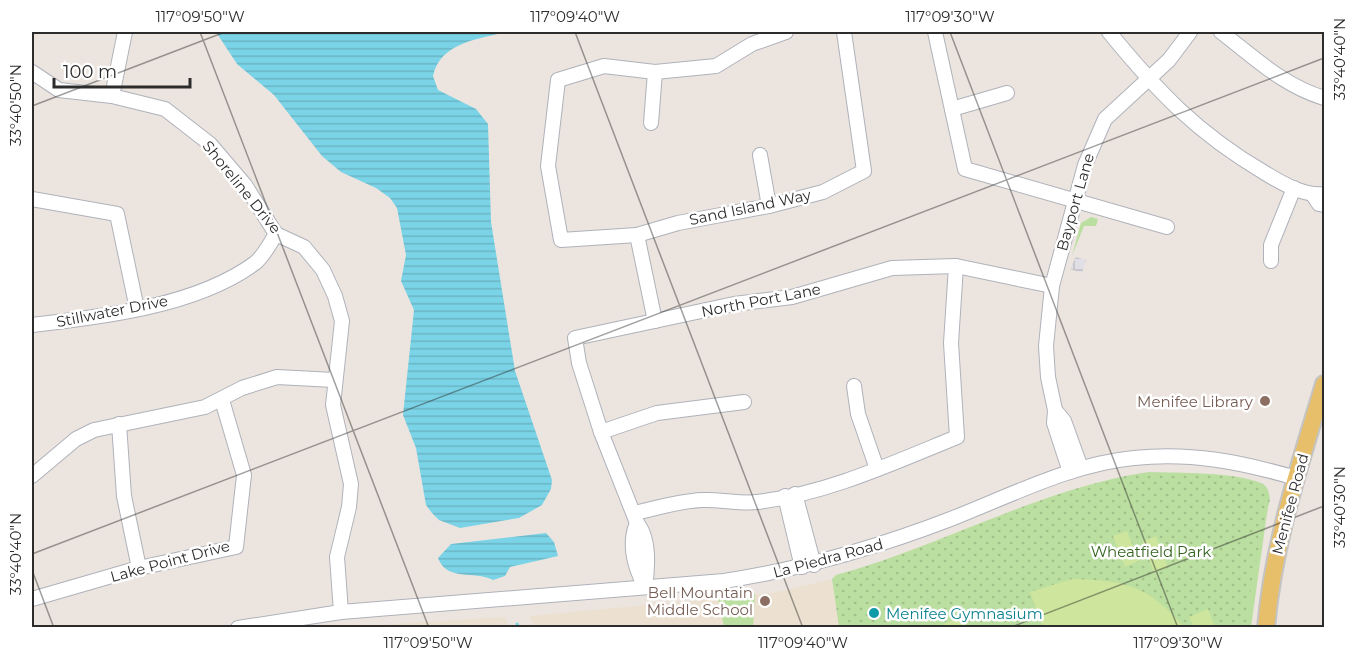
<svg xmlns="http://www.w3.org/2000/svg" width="1356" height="659" viewBox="0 0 1356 659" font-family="Montserrat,sans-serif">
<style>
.industrial{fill:url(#industrial-grid)}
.education{fill:#ece1d0}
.grass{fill:#bbdfa0}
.park{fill:url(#park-dots)}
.pitch{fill:#cde59c}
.water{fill:url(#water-rules)}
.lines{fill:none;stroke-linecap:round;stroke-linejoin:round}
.stream{stroke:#7ad3e6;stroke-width:3}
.minor-casing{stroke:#afb2bb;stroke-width:16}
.major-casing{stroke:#c4c4c4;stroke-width:20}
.minor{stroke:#fff;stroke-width:14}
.major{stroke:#e7be69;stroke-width:16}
.ticks{fill:none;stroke:#2c2c2c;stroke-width:1.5;stroke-opacity:0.45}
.education-dot{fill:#8d6e63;stroke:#fff;stroke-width:2}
.culture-dot{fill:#0f9aa8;stroke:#fff;stroke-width:2}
.labels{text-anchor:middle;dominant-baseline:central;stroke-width:5;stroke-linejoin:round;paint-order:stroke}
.street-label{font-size:15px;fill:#2c2c2c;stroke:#fff}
.education-label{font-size:15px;fill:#785e54;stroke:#fff;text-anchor:end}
.park-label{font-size:15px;fill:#346420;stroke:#fff}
.culture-label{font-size:15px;fill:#0d838f;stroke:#fff;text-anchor:start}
.neatline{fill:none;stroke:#2c2c2c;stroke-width:2}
.ticks-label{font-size:15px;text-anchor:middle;fill:#2c2c2c}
</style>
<defs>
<pattern id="industrial-grid" width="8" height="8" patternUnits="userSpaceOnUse" patternTransform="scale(1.5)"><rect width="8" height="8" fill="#e0dfe5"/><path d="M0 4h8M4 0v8" fill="none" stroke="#c0c0c5"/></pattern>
<pattern id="park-dots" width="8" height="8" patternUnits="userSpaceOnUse" patternTransform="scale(1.5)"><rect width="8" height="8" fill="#bbdfa0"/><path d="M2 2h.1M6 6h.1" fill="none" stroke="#a1c08a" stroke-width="1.8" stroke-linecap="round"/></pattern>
<pattern id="water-rules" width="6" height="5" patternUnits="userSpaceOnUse" patternTransform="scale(1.5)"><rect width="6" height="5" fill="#7ad3e6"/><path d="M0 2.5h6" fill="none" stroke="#6ab5c5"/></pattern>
</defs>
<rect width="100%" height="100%" fill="#ece5df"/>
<path class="industrial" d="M1076 257 1086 260 1082 273 1070 269Z"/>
<g class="education">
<path d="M832 579 839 627 534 628 530 616 772 593Z"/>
<path d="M505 617 509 627H362L392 624Z"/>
</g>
<g class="grass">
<path d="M1091 217 1098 219 1096 226H1084L1072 256 1081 223Z"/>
<path d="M1269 499 1251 627H1215Z"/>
<path d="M755 594 753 627H724L718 598Z"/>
</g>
<path class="park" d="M1149 472C1178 473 1235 472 1261 483 1268 486 1269 492 1270 499L1252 580 1246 627H839L832 579 836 575C942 546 1040 488 1149 472Z"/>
<g class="pitch">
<path d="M1127 531 1139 561 1125 567 1113 536Z"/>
<path d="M1156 536 1168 567 1154 572 1142 542Z"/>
<path d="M1072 579C1125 580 1149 586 1184 627H1043L1030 592Z"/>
<path d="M1208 609 1215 627H1194L1189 617Z"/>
<path d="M961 617 965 627H937Z"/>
</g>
<g class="water">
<path d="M216 32H506C480 39 440 42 433 76L438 90 476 109 488 124 491 222 515 371 552 480 551 489 542 505 519 518 460 528 439 520 432 513 426 505 416 448 403 415 414 310 401 281 406 255 397 208 390 198 376 188 341 172 322 156 274 95 237 64Z"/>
<path d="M546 533 554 542 558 556 510 567 505 576 493 580C474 570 447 582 438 558L451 544Z"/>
</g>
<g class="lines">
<path class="stream" d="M517 624 519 628"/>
<defs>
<g id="minor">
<path d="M786 32 752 44 716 66 655 72 604 66 558 80 548 166 561 240 637 235 678 223 769 206 823 192 864 171 844 32"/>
<path d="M935 32 965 169 1167 227"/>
<path d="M1109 32C1158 92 1197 133 1265 173 1283 184 1304 196 1324 194"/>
<path d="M1221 32C1255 58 1282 85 1324 98"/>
<path d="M32 72 59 90 112 96 165 109 210 144 245 185 276 234 304 247 323 270 335 296 342 321 333 405 351 484 349 507 337 557 341 612"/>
<path d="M112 96 125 32"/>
<path d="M952 109 1007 93"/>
<path d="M651 123 655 72"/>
<path d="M760 155 769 206"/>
<path d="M1313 195 1319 204 1324 205"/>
<path d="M32 199 117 214 137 309"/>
<path d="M637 235 655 321"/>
<path d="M1271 261V245L1294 188"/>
<path d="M32 325C102 317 197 306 255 263 264 256 270 243 276 234"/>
<path d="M854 386 858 414 877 469"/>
<path d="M1055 410 1064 421 1081 468"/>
<path d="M119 424 124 496 139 568"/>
<path d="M601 432 657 413 744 402"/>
<path d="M1070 472 1054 423 1055 410 1048 377 1046 346 1052 286 1085 165 1105 119 1169 60 1190 32"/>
<path d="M32 476 76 439 94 430 205 407 242 388 277 377 334 380"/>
<path d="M795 494 814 565"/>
<path d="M785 496 802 567"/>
<path d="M635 513C657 508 679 501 702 500 720 499 739 504 757 502 826 494 893 463 957 437L951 343 956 266"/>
<path d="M637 523C628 544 635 568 645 587"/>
<path d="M645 587C648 567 650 539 637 523L601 432 579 363 575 338 734 304 792 297 892 268 956 266 1052 286"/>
<path d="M32 599 139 568 236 547 244 475 222 400"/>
<path d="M238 628 341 612 724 581C802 569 875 548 948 520 1008 497 1070 464 1134 458 1191 452 1241 462 1296 478"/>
</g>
<path id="major" d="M1266 628C1273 544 1300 464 1324 384"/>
</defs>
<use href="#minor" class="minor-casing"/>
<use href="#major" class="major-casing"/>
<use href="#minor" class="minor"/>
<use href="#major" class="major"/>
</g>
<path class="ticks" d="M200 32 429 628M575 32 803 628M950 32 1178 628M32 106 225 32M32 554 1324 58M32 570 54 628M1009 628 1324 506"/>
<g class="education-dot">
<circle cx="1265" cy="401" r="6"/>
<circle cx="765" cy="601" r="6"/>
</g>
<circle class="culture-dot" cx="874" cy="613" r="6"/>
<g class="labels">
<g class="street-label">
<text transform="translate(242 187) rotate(51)">Shoreline Drive</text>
<text transform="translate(1075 202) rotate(-74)">Bayport Lane</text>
<text transform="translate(750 207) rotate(-12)">Sand Island Way</text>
<text transform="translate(761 300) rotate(-11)">North Port Lane</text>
<text transform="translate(112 311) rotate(-11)">Stillwater Drive</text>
<text transform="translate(1290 504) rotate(-75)">Menifee Road</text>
<text transform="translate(828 558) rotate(-15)">La Piedra Road</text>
<text transform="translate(170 561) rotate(-15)">Lake Point Drive</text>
</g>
<g class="education-label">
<text x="1253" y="401">Menifee Library</text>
<text x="753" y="592">Bell Mountain<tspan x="753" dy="17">Middle School</tspan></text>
</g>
<g class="park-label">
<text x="1151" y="551">Wheatfield Park</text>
</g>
<g class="culture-label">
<text x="886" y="613">Menifee Gymnasium</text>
</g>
</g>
<rect width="1356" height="659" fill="none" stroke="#ffffff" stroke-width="66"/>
<path d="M54 78v9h136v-9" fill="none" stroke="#2c2c2c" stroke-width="3"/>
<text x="63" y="78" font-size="18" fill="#2c2c2c" stroke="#ffffff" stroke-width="4.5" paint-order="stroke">100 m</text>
<rect x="33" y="33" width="1290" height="593" class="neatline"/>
<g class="ticks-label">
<text x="200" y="22">117°09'50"W</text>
<text x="575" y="22">117°09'40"W</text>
<text x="950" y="22">117°09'30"W</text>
<text transform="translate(1340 59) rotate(-90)" y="5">33°40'40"N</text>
<text transform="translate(16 105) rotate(-90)" y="5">33°40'50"N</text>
<text transform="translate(1340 507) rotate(-90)" y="5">33°40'30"N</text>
<text transform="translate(16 554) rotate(-90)" y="5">33°40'40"N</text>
<text x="428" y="648">117°09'50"W</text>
<text x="803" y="648">117°09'40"W</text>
<text x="1178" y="648">117°09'30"W</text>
</g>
</svg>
